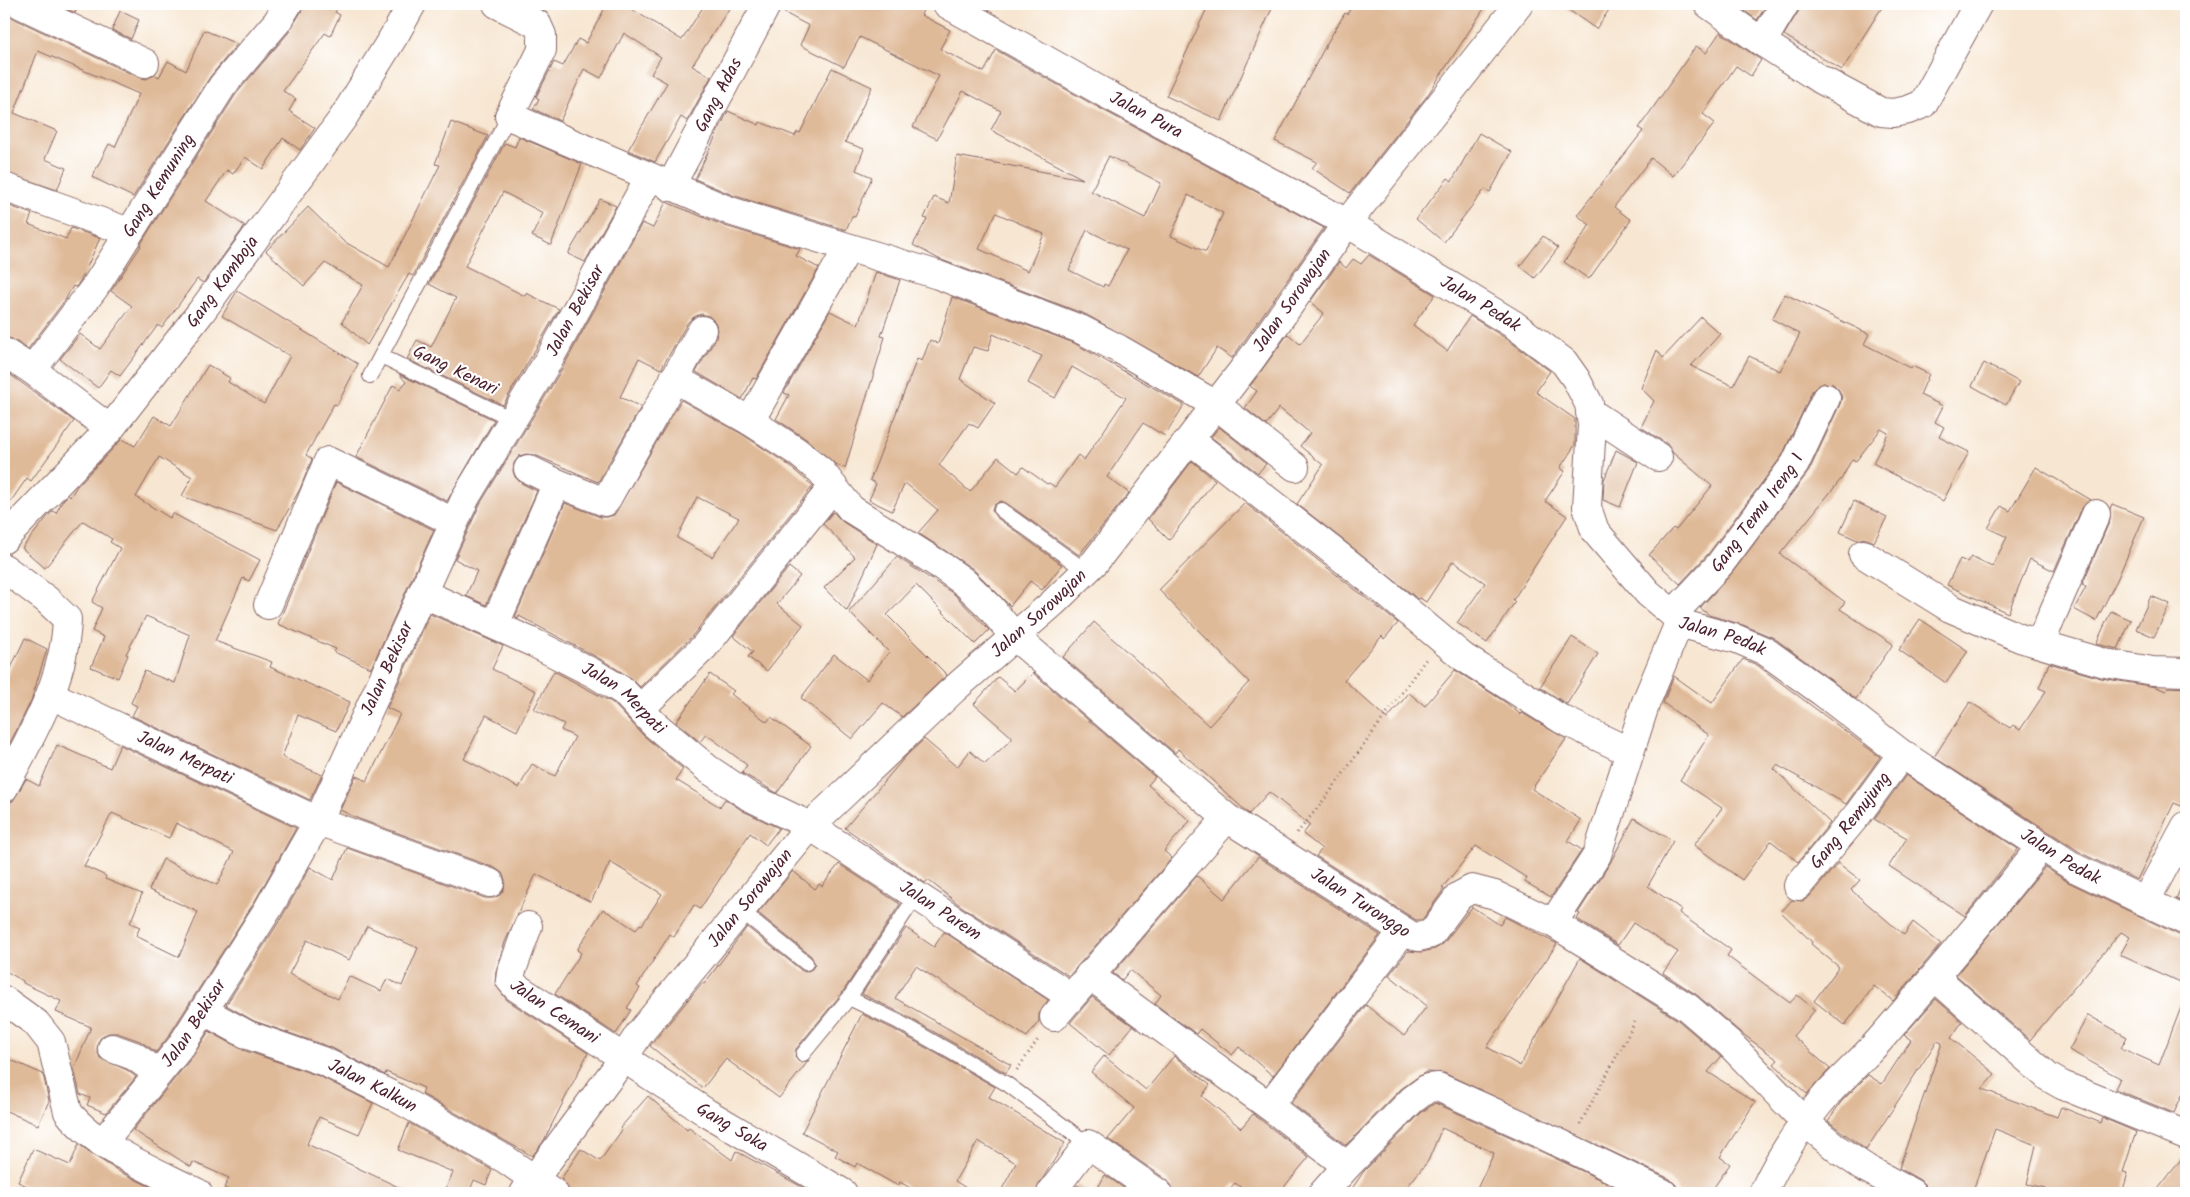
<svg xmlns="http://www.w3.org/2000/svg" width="2190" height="1197" viewBox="0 0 2190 1197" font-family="Kalam,sans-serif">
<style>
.building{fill:#dfba99;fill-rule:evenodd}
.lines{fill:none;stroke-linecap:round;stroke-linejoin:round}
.lane-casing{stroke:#876565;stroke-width:16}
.street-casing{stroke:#876565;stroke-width:30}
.path{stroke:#876565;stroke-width:3;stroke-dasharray:1 4;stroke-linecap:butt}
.lane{stroke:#fff;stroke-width:14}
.street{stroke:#fff;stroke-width:28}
.labels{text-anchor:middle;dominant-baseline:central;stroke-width:4.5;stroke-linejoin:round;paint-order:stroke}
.street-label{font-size:18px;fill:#4a1f2b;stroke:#fff}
</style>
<rect width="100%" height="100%" fill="#fff"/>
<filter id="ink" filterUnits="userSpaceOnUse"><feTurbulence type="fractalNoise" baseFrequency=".02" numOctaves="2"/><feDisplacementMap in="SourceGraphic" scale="10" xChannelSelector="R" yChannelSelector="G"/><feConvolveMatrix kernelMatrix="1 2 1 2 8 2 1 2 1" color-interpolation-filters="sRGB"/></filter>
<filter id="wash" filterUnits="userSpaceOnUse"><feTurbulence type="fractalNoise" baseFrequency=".0096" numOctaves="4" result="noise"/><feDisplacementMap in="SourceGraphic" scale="20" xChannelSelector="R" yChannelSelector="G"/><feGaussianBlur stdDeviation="1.12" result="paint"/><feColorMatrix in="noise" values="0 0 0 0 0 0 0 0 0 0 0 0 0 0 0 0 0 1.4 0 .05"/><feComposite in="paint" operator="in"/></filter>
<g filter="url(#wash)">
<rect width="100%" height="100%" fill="#f7e6d1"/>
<g id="blocks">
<g class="building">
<path d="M56 4H79L75 13Z"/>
<path d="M304 4H340L335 12 340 15 330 36 325 33 283 91 296 99 289 111 315 128 300 150 283 138 263 169 245 157 233 174 227 170 206 201 245 226 203 283 197 279 162 328 158 325 120 376 111 370 98 388 60 359 80 334 100 349 132 306 111 291 141 246 140 245 236 94 289 32 301 12Z"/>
<path d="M607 4H623L682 40 705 4H732L692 66 711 77 687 121 681 117 655 162 628 150 667 83 651 74 661 57 624 33 601 78 584 69 560 121 533 109 539 99 536 97 554 62 563 66 578 39 586 43Z"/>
<path d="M783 4H910L923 10 921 15 950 30 940 49 984 72 996 50 1101 109 1324 228 1232 358 1217 348 1198 377 1087 315 939 259 913 245 927 219 924 218 934 197 949 203 957 156 1083 179 991 130 1001 111 963 91 937 139 913 127 939 76 860 37 844 67 800 45 809 26 781 11ZM1109 156 1161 183 1145 218 1091 191ZM1188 195 1223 213 1206 252 1171 236ZM996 213 1044 234 1028 271 979 249ZM1087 230 1127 250 1108 286 1104 284 1103 287 1069 270Z"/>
<path d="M1209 4H1274L1221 121 1166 96Z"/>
<path d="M1354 4H1487L1427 96 1350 193 1312 168 1317 162 1275 141 1327 43 1345 13 1347 14Z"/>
<path d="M1560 4H1613L1596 29Z"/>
<path d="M1739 4H1767L1757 20 1738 6Z"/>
<path d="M1801 4H1884L1842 70 1784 35 1798 12Z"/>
<path d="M4 8 13 18 138 77 146 79 155 75 159 77 168 61 186 71 204 30 237 44 210 77 133 197 92 177 109 144 115 147 139 94 38 51 14 113 57 131 45 159 66 168 57 190 4 172Z"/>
<path d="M120 11 139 20 131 39 112 30Z"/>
<path d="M1720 32 1761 60 1751 76 1736 66 1703 114 1715 123 1673 176 1651 158 1614 207 1631 220 1589 279 1564 262 1590 225 1577 215 1643 131 1639 128 1696 46 1706 53Z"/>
<path d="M832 68 872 87 845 142 864 149 856 170 872 177 855 217 852 216 846 230 735 196 695 179 728 111 759 125 760 122 795 136 797 132 800 133Z"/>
<path d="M451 122 488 136 413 276 409 274 367 345 342 322 363 285 325 263 304 286 266 251 308 207 343 241 389 267 440 165 435 164Z"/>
<path d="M1479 133 1512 152 1490 192 1485 189 1444 242 1416 219 1448 178 1452 181Z"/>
<path d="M519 137 582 164 551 245 532 236 543 213 503 192 465 266 525 296 526 293 559 309 503 405 407 359 417 340 431 347 456 298 429 284 505 143 515 147Z"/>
<path d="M600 199 616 206 585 262 568 254Z"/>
<path d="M666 202 725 226 800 249 796 256 819 268 756 379 753 378 742 399 696 372 716 338 718 330 715 322 709 316 701 314 694 317 688 322 661 369 639 358 620 397 641 407 598 482 535 455 526 454 519 456 514 463 513 471 515 477 521 483 537 491 486 605 466 596 477 571 455 559 480 504 562 369 642 223 653 228Z"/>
<path d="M4 204 32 214 28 224 66 239 71 228 100 238 82 278 76 287 73 286 65 300 28 349 12 339 4 337Z"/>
<path d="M1543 236 1558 248 1535 278 1520 266Z"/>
<path d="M1369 255 1435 295 1413 325 1447 351 1470 316 1507 339 1550 371 1536 392 1575 419V445L1560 468 1565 471 1545 501 1567 516 1513 600 1515 602 1487 643 1457 623 1485 583 1453 561 1426 602 1420 598 1418 599 1297 504 1323 465 1300 446 1310 433 1279 408 1266 425 1245 408 1257 391 1250 386 1288 334 1300 344 1324 313 1310 302 1339 262 1346 268 1353 259 1361 264Z"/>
<path d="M876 272 900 280 881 336 885 337 845 468 835 464 806 439 776 419 789 395 784 393 830 311 858 325Z"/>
<path d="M237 291 358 364 337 405 334 404 306 455 312 459 300 489 277 530 182 496 192 477 159 457 136 497 170 518 172 513 260 560 249 581 243 578 215 641 272 662 270 667 350 702 336 731 298 715 282 757 322 775 310 800 132 716 137 706 131 703 144 671 175 683 190 635 146 616 126 654 128 655 118 678 91 667 104 637 92 631 102 608 92 602 120 548 110 542 112 539 83 521 45 568 22 548 49 515 53 511 56 513 63 500 68 495 70 497 77 486 122 439 135 446 154 416 171 426 208 365 230 378 228 382 264 404 290 356 222 316Z"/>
<path d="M1785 294 1869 334 1864 344 1911 368 1912 366 1929 374 1920 395 1943 406 1935 422 1944 427 1939 437 1969 452 1943 501 1873 463 1888 433 1881 429 1856 461 1852 459 1842 478 1780 554 1845 602 1840 609 1893 644 1856 699 1774 638 1743 625 1709 615 1700 608 1732 573 1809 471 1840 404 1842 397 1839 390 1833 384 1824 383 1817 386 1812 391 1782 456 1708 554 1680 584 1649 555 1673 528 1676 530 1712 486 1673 453 1667 444 1641 427 1654 401 1641 388 1657 350 1663 358 1701 317 1720 334 1691 366 1733 386 1749 356 1780 371 1800 334 1772 319Z"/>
<path d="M952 297 1074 343 1184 405 1165 436 1143 423 1107 477 1129 493 1079 555 1006 503 1001 501 994 505 992 510 996 517 1062 565 1042 590 1030 581 1010 606 973 569 918 533 938 510 905 483 892 511 869 500 876 484 870 480 917 359 922 361 930 340 938 344ZM993 334 1042 356 1028 383 1055 398 1072 367 1126 398 1084 460 1078 455 1055 487 1049 483 1047 484 1023 467 1018 473 998 457 970 492 939 465 969 423 978 428 995 403 960 379 973 347 988 351Z"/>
<path d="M1984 363 2019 382 2006 405 1972 386Z"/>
<path d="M4 370 74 421 31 481 27 478 4 511Z"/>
<path d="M399 374 494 420 447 501 356 457 393 385 400 389 406 382Z"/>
<path d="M681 400 742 434 787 464 813 486 692 636 640 687 631 678 602 660 519 616 518 619 515 617 565 503 600 517H607L614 515ZM697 497 739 518 712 557 677 538Z"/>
<path d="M1219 427 1266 464 1258 473 1211 437Z"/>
<path d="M1616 450 1638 462 1620 507 1603 500 1604 480Z"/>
<path d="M1192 461 1215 480 1169 540 1148 519Z"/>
<path d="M2036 467 2091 500 2082 508 2054 571 2030 559 2008 613 1947 585 1960 559 1967 562 1971 557 1992 567 2007 537 1988 528 2001 506 2010 511Z"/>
<path d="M336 482 434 530 371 668 334 652 336 649 278 624Z"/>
<path d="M1854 501 1887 517 1874 542 1864 538 1857 540 1840 532Z"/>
<path d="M1245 503 1398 623 1384 639 1382 636 1344 680 1387 719 1409 693 1425 706 1455 670 1505 702 1521 715 1522 713 1566 739 1532 789 1581 820 1568 841 1582 850 1551 897 1525 882 1527 878 1476 846 1442 888 1444 889 1422 920H1416L1316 856 1322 849 1303 834 1310 825 1269 792 1249 814 1178 749 1175 753 1063 657 1094 622 1209 726 1249 682 1159 590Z"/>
<path d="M2112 504 2144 517 2117 580 2096 621 2074 609 2086 587 2082 585 2110 520V509Z"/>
<path d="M833 512 843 522 877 544 847 611 824 588 855 557 823 524Z"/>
<path d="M897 557 954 594 989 630 975 644 916 585 887 615 947 675 902 717 883 703 852 739 801 698 834 654 867 680 889 652 849 612Z"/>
<path d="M789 567 800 576 777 604 803 625 767 671 748 657 753 652 733 636Z"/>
<path d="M2151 596 2170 604 2154 637 2136 629Z"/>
<path d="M2111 611 2131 620 2118 649 2096 644Z"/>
<path d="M430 614 503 646 492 669 536 691 517 731 486 715 464 759 519 788 532 764 555 776 575 737 561 730 564 724 534 709 554 671 613 703 644 736 683 769 676 780 720 807 725 799 743 811 779 828 766 845 750 833 700 909 694 905 674 937 670 934 637 986 640 988 627 1008 631 1010 616 1034 555 994 581 953 577 950 603 909 636 930 640 924 642 925 662 894 610 862 591 902 536 874 505 942 496 971 495 984 507 1000 588 1053 543 1142 532 1156 422 1094 424 1088 386 1072 385 1075 330 1047 254 1021 226 1005 282 917 310 867 333 880 347 848 485 898H493L500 895 504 889 505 880 502 873 495 868 359 819 340 810 356 776 367 781 400 714 387 708ZM367 926 418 948 402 986 387 979 381 991 349 976 338 999 289 974 307 940 349 960Z"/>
<path d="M1920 619 1968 651 1946 683 1899 650Z"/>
<path d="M1572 637 1598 654 1567 704 1540 687Z"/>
<path d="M25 638 47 649 31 701 4 755V683Z"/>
<path d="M1743 659 1757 665 1880 757 1846 804 1777 765 1774 769 1830 823 1798 862 1771 841 1742 880 1694 845 1722 808 1680 780 1709 735 1663 703 1674 676 1712 703Z"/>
<path d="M2049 663 2101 678 2156 687 2166 691 2168 687 2186 688V808L2174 803 2137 880 2083 854 1934 757 1970 702 2010 728 2013 725 2020 730 2046 691 2039 688Z"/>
<path d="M1033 673 1155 777 1148 785 1190 821 1164 851 1172 858 1069 976 961 906 928 880 925 883 845 828 905 757 924 739 957 767 970 751 985 764 1013 738 974 704 998 677 1015 691Z"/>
<path d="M710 674 734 691 731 694 767 722 771 717 811 746 777 793 742 773 747 765 706 734 700 742 676 722Z"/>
<path d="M57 745 110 768 120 745 296 828 255 901 168 1037 156 1052 140 1041 117 1033H109L102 1036 98 1042 97 1050 100 1058 127 1070 136 1077 106 1113 87 1105 90 1098 80 1094 74 1069 91 1027 56 1012 61 1001 23 983V981L4 970V803L13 801 26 779 39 786ZM112 813 169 838 176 823 234 852 217 885 163 859 149 890 198 912 179 957 136 936 140 927 130 923 142 894 105 879 106 876 84 866Z"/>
<path d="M1906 775 2018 849 1965 916 1889 866 1907 838 1874 819Z"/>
<path d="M1634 818 1673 841 1648 886 1681 909 1679 913 1731 950 1727 956 1790 1003 1797 995 1815 1010 1793 1036 1830 1069 1807 1094 1774 1064 1778 1060 1740 1032 1697 995 1663 973 1678 952 1633 923 1618 945 1577 919 1580 914 1578 913 1610 863Z"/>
<path d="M1258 857 1380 935 1273 1076 1239 1047 1232 1055 1200 1029 1196 1034 1155 1004 1161 995 1130 970 1122 980 1113 973 1197 876 1224 899Z"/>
<path d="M1838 863 1860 880 1851 890 1904 935 1913 922 1941 944 1893 1001 1874 986 1845 1025 1814 1001 1839 967 1811 944 1812 942 1781 912 1792 900 1803 901 1810 896Z"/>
<path d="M839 864 900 904 842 993 796 1049 795 1057 798 1061 802 1063 809 1060 779 1098 726 1059 703 1088 650 1046 702 983 704 984 747 927 801 970 805 972 812 969 815 964 811 956 758 913 793 871 815 889 819 884 822 886Z"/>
<path d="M2045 867 2068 882 2179 935 2186 936V985L2120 955 2130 937 2121 932 2030 1040 1956 975Z"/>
<path d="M2186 875V904L2176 899Z"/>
<path d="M1472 907 1500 925 1505 917 1557 944 1487 1047 1520 1066 1580 958 1678 1020 1721 1057 1708 1072 1755 1102 1720 1157 1730 1164 1710 1193H1678L1676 1185 1670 1179 1444 1073 1426 1072 1419 1076 1401 1089 1346 1145 1291 1103 1366 1005 1404 1036 1427 1006 1389 975 1408 951 1422 952 1435 949 1443 944Z"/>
<path d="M906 928 934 947 944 932 1048 1000 1039 1014V1021L1027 1037 916 966 895 998 1011 1065 1006 1073 901 1013 862 994Z"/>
<path d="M1092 997 1133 1026 1109 1055 1070 1023Z"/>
<path d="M2185 997 2186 998V1086L2174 1113 2115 1089 2120 1078 2069 1050 2088 1015 2127 1037 2121 1048 2159 1065Z"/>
<path d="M1936 999 1962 1022 1951 1038 1995 1074 1982 1089 2057 1117 2061 1107 2101 1123 2103 1118 2136 1132 2123 1172 2128 1173 2122 1193H2044L2045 1188 2027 1184 2036 1145 1995 1129 1972 1193H1928L1925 1185 1920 1180 1899 1168 1942 1043 1937 1041 1866 1150 1828 1121 1841 1102 1868 1075 1882 1084 1911 1040 1904 1035Z"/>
<path d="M862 1014 893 1029 995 1087 989 1097 1065 1143 1039 1184 1036 1193H1000L1016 1163 978 1141 955 1181 974 1193H919L900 1182 898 1186 857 1163 855 1167 835 1156 838 1151 802 1132Z"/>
<path d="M209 1031 243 1050 319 1076 373 1103 359 1134 319 1117 307 1144 411 1193H236L224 1188 229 1178 193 1162 191 1167 133 1130 193 1056Z"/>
<path d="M1104 1056 1146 1090 1174 1056 1210 1085 1202 1096 1241 1128 1253 1114 1309 1157 1279 1193H1248L1235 1183 1226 1193H1173L1172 1186 1167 1180 1108 1139 1134 1108 1091 1072Z"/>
<path d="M4 1057 43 1074 49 1101 38 1125 4 1110Z"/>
<path d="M648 1096 687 1130 689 1128 732 1160 736 1151 813 1193H574L569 1190 561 1179 581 1149 600 1161 622 1130 620 1128Z"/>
<path d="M1435 1103 1515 1139 1628 1193H1475L1494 1153 1442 1128 1428 1161 1402 1193H1349L1364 1171 1422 1112Z"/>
<path d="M409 1123 492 1170 486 1185 474 1180 469 1193H444L453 1172 398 1150Z"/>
<path d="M79 1144 93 1155 120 1172 163 1193H43L18 1182 33 1149 70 1165Z"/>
<path d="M2186 1153V1193H2155Z"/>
<path d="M1105 1175 1131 1193H1095Z"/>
<path d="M1077 1185 1090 1193H1070Z"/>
</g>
</g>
</g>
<g filter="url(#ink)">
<use href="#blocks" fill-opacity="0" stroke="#876565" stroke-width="1"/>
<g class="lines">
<defs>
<g id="lane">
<path d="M381 356 512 419"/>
<path d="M370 376 509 116"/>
<path d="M1001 510 1086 571"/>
<path d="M740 910 806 963"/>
<path d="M849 998 897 1021 1007 1084 1088 1144"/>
<path d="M803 1054 849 998 916 896"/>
</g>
<g id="street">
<path d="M20 4 145 63"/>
<path d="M497 4 537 24 542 35V50L509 116 730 211 938 275 1080 329 1119 349 1216 405 1295 467"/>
<path id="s1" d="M947 4 1108 95 1347 223 1513 324 1564 362 1576 379 1589 404 1592 425 1587 507 1595 531 1648 593 1673 614 1679 623 1737 639 1765 651 1822 692 1902 754 2075 868 2186 921"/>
<path d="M1708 4 1762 42 1785 4"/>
<path d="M1762 42 1818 78 1881 112 1893 113 1908 110 1923 104 1978 4"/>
<path d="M4 187 129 232"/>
<path id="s2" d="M670 187 767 4"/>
<path id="s3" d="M848 248 750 421 796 451 821 471 851 509 943 567 964 582 990 607 1014 636 1227 818 1410 935 1418 937 1431 934 1459 896 1472 889 1495 895 1553 923 1597 855 1646 702 1679 623"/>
<path d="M4 352 32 370 110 429"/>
<path id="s4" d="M32 370 95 287 223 85 277 22 288 4"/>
<path d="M674 378 750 421"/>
<path d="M1590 412 1658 457"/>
<path d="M1190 440 1379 587 1463 657 1561 719 1630 752"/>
<path d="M528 469 557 483"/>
<path id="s5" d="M4 539 110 429 201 312 343 118 397 31 412 4"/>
<path d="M1863 554 1950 608 2020 638 2105 663 2153 671 2186 672"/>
<path d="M4 568 47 600 67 619C65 681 31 735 4 788"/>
<path id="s6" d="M422 593 534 643 595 674 623 691 654 724 708 769 750 797 810 826 1070 996"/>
<path d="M268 605 328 461 454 522"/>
<path id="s7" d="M1673 614 1720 564 1795 464 1826 398"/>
<path d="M495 624 557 483 605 502 702 330"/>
<path d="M2040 643 2096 514"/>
<path id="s8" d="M51 695 318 821 490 883"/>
<path d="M641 708 704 647 833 487"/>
<path id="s9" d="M1798 886 1858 814 1902 754"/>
<path d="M2145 902 2186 826"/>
<path d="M1553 923 1687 1007 1729 1043 1806 1123 1840 1151 1867 1169 1912 1193"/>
<path id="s10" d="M528 926 511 973 510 980 516 987 707 1113 843 1193"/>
<path d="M1089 975 1269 1106 1403 931"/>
<path d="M1935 977 2048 1077 2062 1085 2186 1135"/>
<path d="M4 1000 36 1023 51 1042 68 1112C96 1148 157 1172 198 1193"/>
<path id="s11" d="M204 1011 248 1035 325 1062 395 1097 505 1159 554 1193"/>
<path d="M1054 1017 1227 818"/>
<path d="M112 1048 134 1056 158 1073"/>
<path d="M1269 1106 1347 1166"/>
<path id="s12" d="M102 1143 181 1046 268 909 318 821 466 497 548 361 649 178"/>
<path id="s13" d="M524 1193 623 1059 639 1034 810 826 953 690 1053 603 1095 562 1252 358 1347 223 1519 4"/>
<path d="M1051 1193 1088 1144 1158 1193"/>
<path d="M1323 1193 1347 1166 1412 1100 1428 1088 1438 1087 1522 1125 1663 1193"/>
<path d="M1763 1193C1779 1157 1803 1122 1829 1092 1847 1073 1867 1055 1884 1035 1938 973 1991 911 2041 846"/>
</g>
</defs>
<use href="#lane" class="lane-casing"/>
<use href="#street" class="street-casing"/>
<g class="path">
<path d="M1297 833 1327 796 1426 659"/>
<path d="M1017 1070 1039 1038"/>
<path d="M1580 1124 1635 1022"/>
</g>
<use href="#lane" class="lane"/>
<use href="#street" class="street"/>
</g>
</g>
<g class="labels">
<g class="street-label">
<text stroke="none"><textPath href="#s2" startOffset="104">Gang Adas</textPath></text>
<text stroke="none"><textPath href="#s1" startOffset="228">Jalan Pura</textPath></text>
<text stroke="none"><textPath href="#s4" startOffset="224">Gang Kemuning</textPath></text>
<text stroke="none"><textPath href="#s5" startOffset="338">Gang Kamboja</textPath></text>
<text stroke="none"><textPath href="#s13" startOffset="1182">Jalan Sorowajan</textPath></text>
<text stroke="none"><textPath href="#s1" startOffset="612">Jalan Pedak</textPath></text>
<text stroke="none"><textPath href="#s12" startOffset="961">Jalan Bekisar</textPath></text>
<text transform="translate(455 371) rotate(26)">Gang Kenari</text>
<text stroke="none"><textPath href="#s7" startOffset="132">Gang Temu Ireng I</textPath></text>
<text stroke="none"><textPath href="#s13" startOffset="778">Jalan Sorowajan</textPath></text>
<text stroke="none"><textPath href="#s1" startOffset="1062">Jalan Pedak</textPath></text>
<text stroke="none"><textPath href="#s12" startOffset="556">Jalan Bekisar</textPath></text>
<text stroke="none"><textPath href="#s6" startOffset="229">Jalan Merpati</textPath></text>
<text stroke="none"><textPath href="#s8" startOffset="148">Jalan Merpati</textPath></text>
<text stroke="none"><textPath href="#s9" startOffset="84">Gang Remujung</textPath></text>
<text stroke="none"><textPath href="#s1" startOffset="1468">Jalan Pedak</textPath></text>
<text stroke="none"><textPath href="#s13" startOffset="372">Jalan Sorowajan</textPath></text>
<text stroke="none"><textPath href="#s3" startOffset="981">Jalan Turonggo</textPath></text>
<text stroke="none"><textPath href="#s6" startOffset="612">Jalan Parem</textPath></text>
<text stroke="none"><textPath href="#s10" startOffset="112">Jalan Cemani</textPath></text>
<text stroke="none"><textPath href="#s12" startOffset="151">Jalan Bekisar</textPath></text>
<text stroke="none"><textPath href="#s11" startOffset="185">Jalan Kalkun</textPath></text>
<text stroke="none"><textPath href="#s10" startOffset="324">Gang Soka</textPath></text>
</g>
</g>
<rect width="2190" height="1197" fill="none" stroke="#fff" stroke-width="20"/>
</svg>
